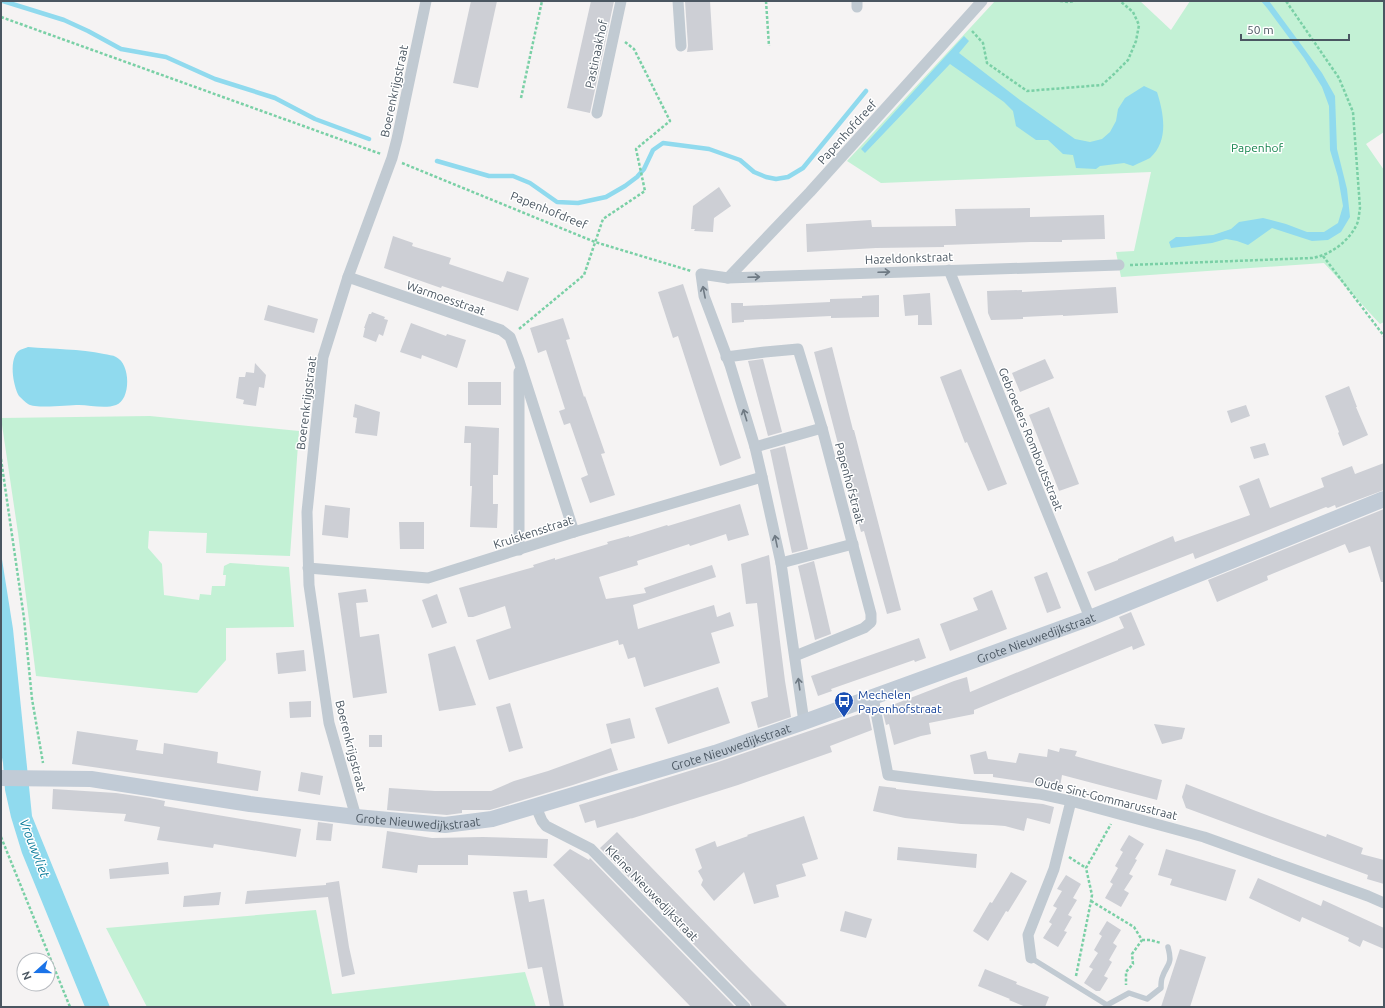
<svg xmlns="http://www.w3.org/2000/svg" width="1385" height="1008" viewBox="0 0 1385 1008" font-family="Ubuntu,sans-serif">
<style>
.green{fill:#c3f1d5}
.water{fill:#90daee}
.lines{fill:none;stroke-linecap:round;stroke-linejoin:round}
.stream{stroke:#90daee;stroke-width:4.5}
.building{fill:#cdcfd5}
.path{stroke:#7ad0a6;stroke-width:2.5;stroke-dasharray:3 2;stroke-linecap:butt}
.lane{stroke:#c1cad2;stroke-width:5.5}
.street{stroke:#c1cad2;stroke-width:11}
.secondary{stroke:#c1cbd6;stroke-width:16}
.oneway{stroke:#6e7983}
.labels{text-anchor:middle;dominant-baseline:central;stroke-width:3;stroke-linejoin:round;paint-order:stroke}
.street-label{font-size:12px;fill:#4a5661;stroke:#fff}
.park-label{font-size:12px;fill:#17864f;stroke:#fff}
.transit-label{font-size:12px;fill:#164399;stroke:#fff;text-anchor:start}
.water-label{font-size:13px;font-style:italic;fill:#0c7c9b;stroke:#fff}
</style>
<rect width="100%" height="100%" fill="#f5f3f3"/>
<g class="green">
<path d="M995 1H1140L1171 30 1190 1H1384V132L1366 144 1384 170V322L1380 324 1324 263 1121 277 1116 252 1134 251 1151 172 881 183 847 161Z"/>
<path d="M150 416 299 431 290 556 206 553 207 533 149 531 148 548 162 564 164 595 199 600 200 594 211 595 212 586H225L226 575H223L224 566 230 563 289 567 294 627 226 628V660L197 693 36 676 18 533 1 418Z"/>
<path d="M316 910 332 994 525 972 536 1007H147L106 928Z"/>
</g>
<g class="water">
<path d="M1261 1H1269L1322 73 1335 96 1337 149 1347 189 1350 217 1341 232 1328 240 1312 241 1272 228 1248 245 1237 241 1226 239 1212 243 1171 248 1169 242 1176 237H1187L1213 235 1231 229 1239 222 1263 218 1286 224 1307 232H1324L1338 223 1343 206 1338 177 1330 150 1329 106 1322 87 1304 58 1267 8Z"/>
<path d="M964 36 969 41 959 53 1020 100 1075 139 1090 142 1102 139 1110 132 1116 121 1118 109 1125 98 1144 86 1157 92C1164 114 1169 141 1150 158 1145 161 1138 163 1133 166L1124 163 1100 166 1096 169 1076 168 1073 155 1063 154 1048 140H1036L1016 126 1013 111 1004 102 950 64 865 153 861 149Z"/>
<path d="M28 347C53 349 80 349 104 354 108 355 113 355 116 357 131 364 131 400 116 405 105 409 90 405 79 405 68 405 36 409 28 404 25 402 21 398 19 396 13 386 8 357 20 350 22 349 26 348 28 347Z"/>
<path d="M1 553 13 629 32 816 110 1007H85L22 853 11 817 5 790 3 763 1 752Z"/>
</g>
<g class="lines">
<g class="stream">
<path d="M3 1 64 20 88 31 121 49 166 57 215 79 275 98 315 119 369 139"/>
<path d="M437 161 489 176H513L530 183 557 202 578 203 606 197 625 186 637 177 644 169 653 150 663 143 709 149 740 160 754 172 766 177 776 179 788 177 803 168 866 91"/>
</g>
</g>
<g class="building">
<path d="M471 1H497L478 88 453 83Z"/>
<path d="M591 1H614L590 113 567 108Z"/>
<path d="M685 1H710L713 50 687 52 688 46Z"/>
<path d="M719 187 731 206 714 218 713 232 694 231 695 229H691L693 206Z"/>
<path d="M1030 208V217L1104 215 1105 239 1062 240V242H1031L944 245V247L876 248 807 252 806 224 871 220 872 227 956 226 955 209Z"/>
<path d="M393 236 413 243 412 246 451 258 449 264 503 282 507 271 529 278 518 311 442 286 441 288 384 268Z"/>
<path d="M683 284 741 458 720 466 678 336 673 338 658 292Z"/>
<path d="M1116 287 1118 313 1063 316V315L1023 317V319L991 320 988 313 987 291 1022 290V292Z"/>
<path d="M930 293 932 325H918V315L905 316 903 295Z"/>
<path d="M879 295V317L831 318V316L744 320V322L732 323 731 303H743V306L830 302V299L862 298V296Z"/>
<path d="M268 305 318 319 314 333 264 320Z"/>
<path d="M372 312 385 317 384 319 388 320 383 336 379 334 376 342 363 337 365 328H364L369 314H371Z"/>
<path d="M563 318 570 339 566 340 584 397 585 396 605 453 601 454 615 495 590 503 581 478 588 475 570 423 564 425 559 411 565 409 546 350 538 353 530 328Z"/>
<path d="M411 323 446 336 447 334 466 340 457 368 422 355 421 359 400 352Z"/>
<path d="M832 347 853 430H854L901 610 887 614 864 531 861 532 814 352Z"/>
<path d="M763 359 782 432 768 436 748 361Z"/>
<path d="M1045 359 1054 378 1020 392 1012 373Z"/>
<path d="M255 363 266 375 264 388 259 387 256 406 243 404 244 400 236 398 239 377H245L246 372 254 373Z"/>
<path d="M961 369 1007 484 988 491 967 442 965 443 940 377Z"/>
<rect x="468" y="382" width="33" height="23"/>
<path d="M1349 386 1357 407H1356L1368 435 1343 446 1338 433 1339 432 1325 396Z"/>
<path d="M355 404 380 412 377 436 355 433 357 418 353 417Z"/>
<path d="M1246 405 1250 416 1231 423 1227 411Z"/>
<path d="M1049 407 1079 484 1059 491 1029 415Z"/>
<path d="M465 426 499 428 498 475H493V504H498L497 528 470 527 472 486H470L471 443H464Z"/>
<path d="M1265 443 1269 455 1254 459 1250 447Z"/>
<path d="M785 446 808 549 792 553 770 450Z"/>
<path d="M1384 463V490L1336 508 1335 505 1328 508 1326 507 1195 559 1193 553 1095 591 1087 572 1118 560V559L1173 536 1175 542 1250 515 1239 486 1259 478 1270 508 1324 487 1321 478 1352 466 1355 474Z"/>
<path d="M740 504 749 535 728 541 726 534 690 546 689 544 637 561 638 565 599 577 606 599 646 593 644 588 712 565 716 577 633 605 638 629 714 605 717 617 730 612 734 626 711 633 720 663 644 687 635 657 628 659 623 644 619 645 618 640 489 680 476 640 511 628 505 606 473 617H468L459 588 534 567 533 565 555 558V560L608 544 607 542 629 536V537L667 525 668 526Z"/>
<path d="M325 505 350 508 348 538 322 535Z"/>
<path d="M1384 509V582H1381L1370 546 1349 553 1345 544 1267 576 1268 580 1217 602 1208 580Z"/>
<path d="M399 522H424V549H400Z"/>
<path d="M769 555 785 681 791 717 758 728 751 702 768 697 757 603 746 604 741 564Z"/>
<path d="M814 561 831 634 815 640 798 566Z"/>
<path d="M1047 572 1061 608 1047 613 1034 577Z"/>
<path d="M366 589 368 602 356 603 360 637 379 634 387 693 353 698 338 593Z"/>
<path d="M992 590 1007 629 950 651 940 624 978 610 973 598Z"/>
<path d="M437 594 447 623 432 628 422 600Z"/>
<path d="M1131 612 1145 645 1133 650 1132 646 1033 686 974 710V714L929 723 931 734 921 736 894 745 889 724 886 725 882 709 954 681 967 677 970 692 1124 628 1119 617Z"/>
<path d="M919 638 926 658 915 662 914 660 831 689 832 691 818 696 811 676Z"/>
<path d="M455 646 476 705 439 711 428 654Z"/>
<path d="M304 650 306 671 278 674 276 653Z"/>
<path d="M718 687 730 723 668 744 655 708Z"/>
<path d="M311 701V717L290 718 289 702Z"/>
<path d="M510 703 523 748 509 752 496 707Z"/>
<path d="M868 711 872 730 830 746 832 752 738 785 630 819 632 818 597 828 595 820 585 823 579 805 718 762Z"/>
<path d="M630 718 635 738 611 744 606 724Z"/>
<path d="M1154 724 1185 728 1182 739 1162 744Z"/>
<path d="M77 731 138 740 136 750 163 754 164 743 218 752 217 763 261 771 258 791 72 764Z"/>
<rect x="369" y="735" width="13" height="12"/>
<path d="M611 748 618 770 573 785 490 810H462V813L447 815 387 810 389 788 435 791H491L514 781 548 771Z"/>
<path d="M1060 748 1077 751 1075 756 1162 780 1157 800 1062 775 1060 787 993 777V774H974L970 755 986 751 988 759 1016 763 1019 753 1047 757 1048 749 1059 752Z"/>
<path d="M301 772 323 776 320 795 298 791Z"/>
<path d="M1186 784 1256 811 1326 837 1327 834 1363 848 1361 854 1384 860V884L1367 879 1368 875 1186 808 1182 797Z"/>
<path d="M879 786 896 788V789L1043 804 1054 807 1050 824 1027 818 1024 831 1005 826 992 825 961 824 905 818 873 811Z"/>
<path d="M53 789 116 793 150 798 165 801 164 806 301 829 296 857 214 844 213 848 157 840 160 827 124 821 126 814 52 809Z"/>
<path d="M804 816 818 859 802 864 806 876 776 885 779 897 754 904 744 872 714 901 701 885 703 880 698 871 702 868 695 849 715 841 717 847 748 836 747 835Z"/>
<path d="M318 822 333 824 331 841 316 840Z"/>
<path d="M387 831 432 838 483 837 548 839 547 858 468 855V865H418L417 873 382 868Z"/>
<path d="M617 832 750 969 788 1007H752L750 1002 600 848Z"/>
<path d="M1129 835 1144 844 1135 859 1137 860 1129 874 1133 876 1124 890 1129 893 1121 907 1105 898 1113 884 1110 882 1118 868 1115 866 1123 852 1120 850Z"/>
<path d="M898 847 977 854 976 868 897 860Z"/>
<path d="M570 849 589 860 590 858 735 1007H691L553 865Z"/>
<path d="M1166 849 1236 870 1226 901 1170 885 1172 879 1158 875Z"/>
<path d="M168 862 169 874 110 879 109 869Z"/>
<path d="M1011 872 1027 881 1008 912 1006 911 988 941 973 931 990 902 992 903Z"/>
<path d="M1066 875 1081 884 1073 898 1077 900 1068 915 1072 917 1064 931 1067 932 1058 947 1043 938 1052 924 1049 922 1057 908 1053 906 1062 891 1057 889Z"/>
<path d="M1258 878 1321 906 1323 900 1384 928V949L1363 940 1360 947 1348 941 1349 938 1302 917 1300 922 1249 898Z"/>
<path d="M339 881 349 947 355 974 342 977 328 897 245 904 247 891 326 885V883Z"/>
<path d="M527 890 529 902 544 899 564 1007H550L542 967 528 969 513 892Z"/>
<path d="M221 892 219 905 183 907 184 896Z"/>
<path d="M845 911 872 919 866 938 840 931Z"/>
<path d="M1107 921 1121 930 1113 943 1117 946 1109 960 1112 962 1104 976 1108 978 1100 991H1096L1084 983 1093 969 1089 967 1098 953 1094 950 1102 936 1099 934Z"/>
<path d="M1180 949 1206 957 1190 1007H1161Z"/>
<path d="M985 969 1017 982 1016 984 1049 997 1045 1007H1026L1009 1000 1010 999 978 986Z"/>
</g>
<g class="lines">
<g class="path">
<path d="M766 1 769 46"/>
<path d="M1060 1 1069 2 1075 1"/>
<path d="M1 17 381 154"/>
<path d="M972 31 983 43 987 63 1027 91 1102 85 1114 74 1128 60 1136 41 1139 25 1133 12 1120 1"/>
<path d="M521 98 542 1"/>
<path d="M402 163 595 242 691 271"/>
<path d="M1323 256 1384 336"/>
<path d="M1130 265 1312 258C1331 255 1349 241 1357 224 1359 219 1359 213 1360 208L1353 112 1339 78 1286 1"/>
<path d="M519 329 584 275 603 219 645 191 636 149 670 121 634 49 625 42"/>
<path d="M1 459 24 618 32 699 43 763"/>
<path d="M1 837 70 1007"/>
<path d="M1069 857 1086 868"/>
<path d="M1091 901 1134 927 1142 940 1132 954 1133 964 1126 972V985"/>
<path d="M1142 940H1150L1161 943"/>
<path d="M1076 976 1091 901 1092 895 1086 868 1111 824"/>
</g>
<g class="lane">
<path d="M1031 958 1107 1005 1106 1007"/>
<path d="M1107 1005 1129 993 1147 999 1161 988C1161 985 1161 981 1162 978 1167 963 1173 966 1168 947"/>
</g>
<g class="street">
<path d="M678 1 681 46"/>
<path d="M857 1V7"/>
<path d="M597 113 621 1"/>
<path d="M949 270 1090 618"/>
<path d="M348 277 501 330 510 337 519 361 574 532"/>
<path d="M728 278 810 192 982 1"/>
<path d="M726 357 765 352 798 349 822 428 871 614V622L864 628 795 656"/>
<path d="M519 372V550"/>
<path d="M755 447 822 428"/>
<path d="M781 563 853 544"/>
<path d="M308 568 428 578 574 532 762 477"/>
<path d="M873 697 888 775 1039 794 1071 801 1204 837 1368 896 1384 903"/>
<path d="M804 722 781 563 762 477 755 447 730 365 704 296 701 274 728 278 1119 265"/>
<path d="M536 807 542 821 546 826 591 849 745 1007"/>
<path d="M356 817 329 723 309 585 307 512 323 357 348 277 392 158 397 139 426 1"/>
<path d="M1031 958 1028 935 1054 869 1071 801"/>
</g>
<path class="secondary" id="s1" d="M1 778 91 779 250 804 356 817 445 825 492 819 715 753 804 722 1090 618 1384 499"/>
</g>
<defs><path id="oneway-shaft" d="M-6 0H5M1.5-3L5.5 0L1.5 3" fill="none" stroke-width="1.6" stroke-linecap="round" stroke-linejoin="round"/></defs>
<g class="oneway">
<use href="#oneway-shaft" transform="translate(884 272) rotate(-2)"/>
<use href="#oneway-shaft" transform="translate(754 277) rotate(-2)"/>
<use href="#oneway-shaft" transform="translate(704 292) rotate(-101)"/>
<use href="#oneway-shaft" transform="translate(745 415) rotate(-107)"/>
<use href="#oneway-shaft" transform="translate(776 541) rotate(-102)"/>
<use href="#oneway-shaft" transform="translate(799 684) rotate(-98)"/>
</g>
<defs>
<symbol id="bus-pin" viewBox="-11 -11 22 30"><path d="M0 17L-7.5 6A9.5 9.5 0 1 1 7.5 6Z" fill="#1a4fb4" stroke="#fff"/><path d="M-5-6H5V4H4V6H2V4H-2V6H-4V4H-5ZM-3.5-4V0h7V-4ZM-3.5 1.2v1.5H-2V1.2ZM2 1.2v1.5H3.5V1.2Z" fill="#fff"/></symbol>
</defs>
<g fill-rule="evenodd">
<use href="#bus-pin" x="833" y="690" width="22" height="30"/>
</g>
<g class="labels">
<g class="street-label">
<text transform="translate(596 54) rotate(-78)">Pastinaakhof</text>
<text transform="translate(394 91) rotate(-78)">Boerenkrijgstraat</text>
<text transform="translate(847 132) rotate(-48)">Papenhofdreef</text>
<text transform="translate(549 210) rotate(22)">Papenhofdreef</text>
<text transform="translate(909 258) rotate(-2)">Hazeldonkstraat</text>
<text transform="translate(446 298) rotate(19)">Warmoesstraat</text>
<text transform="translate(306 403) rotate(-83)">Boerenkrijgstraat</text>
<text transform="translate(1031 439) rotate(68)">Gebroeders Romboutsstraat</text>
<text transform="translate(850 483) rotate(75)">Papenhofstraat</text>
<text transform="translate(533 532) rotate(-18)">Kruiskensstraat</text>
<text stroke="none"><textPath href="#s1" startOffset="1068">Grote Nieuwedijkstraat</textPath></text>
<text transform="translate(351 746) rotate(76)">Boerenkrijgstraat</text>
<text stroke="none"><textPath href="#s1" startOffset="744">Grote Nieuwedijkstraat</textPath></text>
<text transform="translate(1106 798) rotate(14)">Oude Sint-Gommarusstraat</text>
<text stroke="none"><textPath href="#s1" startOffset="420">Grote Nieuwedijkstraat</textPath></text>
<text transform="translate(652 893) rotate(46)">Kleine Nieuwedijkstraat</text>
</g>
<g class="park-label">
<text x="1257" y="147">Papenhof</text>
</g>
<g class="transit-label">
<text x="858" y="694">Mechelen<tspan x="858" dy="14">Papenhofstraat</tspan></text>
</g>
<g class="water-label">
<text transform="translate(35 848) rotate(69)">Vrouwvliet</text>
</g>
</g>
<rect width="1385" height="1008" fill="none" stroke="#4a5661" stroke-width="4"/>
<g transform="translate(36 972) rotate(249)"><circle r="19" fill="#ffffff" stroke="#b7bbc0"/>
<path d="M0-3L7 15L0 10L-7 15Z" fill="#1a73e8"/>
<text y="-6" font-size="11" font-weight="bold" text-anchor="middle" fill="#4a5661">N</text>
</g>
<path d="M1241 34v6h108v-6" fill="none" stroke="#4a5661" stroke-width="2"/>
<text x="1247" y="34" font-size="12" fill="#4a5661" stroke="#ffffff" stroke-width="3" paint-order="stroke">50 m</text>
</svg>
